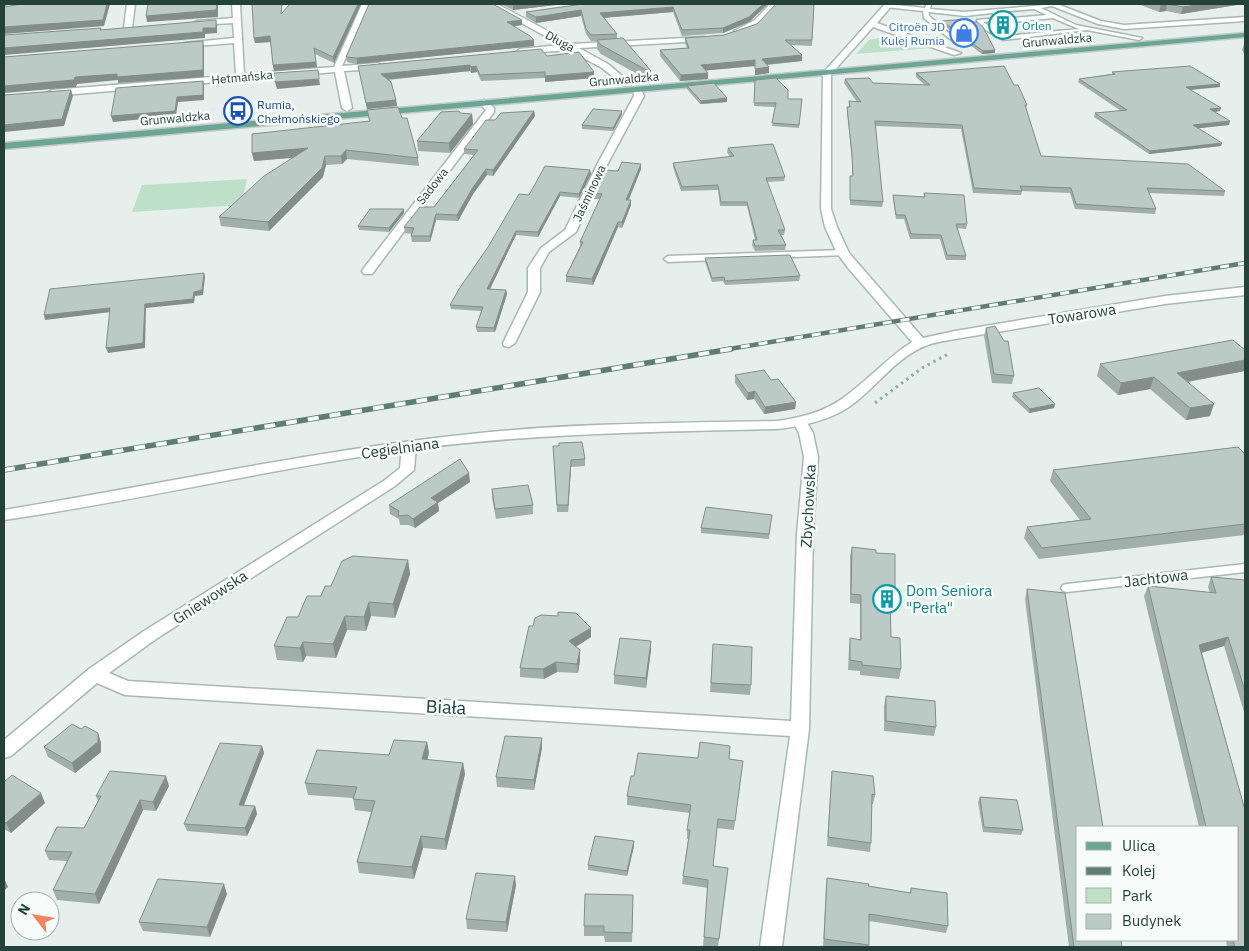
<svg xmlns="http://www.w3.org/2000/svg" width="1249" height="951" viewBox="0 0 1249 951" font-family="'IBM Plex Sans',sans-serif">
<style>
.green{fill:#bfe0c8}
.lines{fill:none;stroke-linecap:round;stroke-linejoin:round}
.service-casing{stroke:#a8b8b2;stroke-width:3}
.minor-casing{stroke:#a8b8b2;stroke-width:3}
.tertiary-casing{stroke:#a8b8b2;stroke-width:3}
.primary-casing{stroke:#c2cac8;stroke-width:3}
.path{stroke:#86b3a5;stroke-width:3;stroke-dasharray:2.5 4;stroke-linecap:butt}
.service{fill:#fff;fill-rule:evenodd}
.minor{fill:#fff;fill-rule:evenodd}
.tertiary{fill:#fff;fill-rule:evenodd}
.primary{fill:#6aa596;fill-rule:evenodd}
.rail-far1-casing{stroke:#5f7d75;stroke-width:4.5}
.rail-casing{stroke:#5f7d75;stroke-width:5.5}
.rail-far1{stroke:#f7fbf9;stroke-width:3;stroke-dasharray:9;stroke-linecap:butt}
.rail{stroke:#f7fbf9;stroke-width:4;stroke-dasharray:11;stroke-linecap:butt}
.wall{fill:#a1aea9}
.shaded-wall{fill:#838d89}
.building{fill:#bbcac4;stroke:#838d89}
.labels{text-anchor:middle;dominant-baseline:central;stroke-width:5;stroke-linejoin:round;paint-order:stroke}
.far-culture-label{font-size:12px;fill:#0d838f;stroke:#f7fbf9;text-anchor:start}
.far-shop-label{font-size:12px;fill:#366cbe;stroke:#f7fbf9;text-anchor:end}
.far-street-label{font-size:12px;fill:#24423a;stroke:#f7fbf9}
.far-transit-label{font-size:12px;fill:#164399;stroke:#f7fbf9;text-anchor:start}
.street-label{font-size:15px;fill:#24423a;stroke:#f7fbf9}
.culture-label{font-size:15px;fill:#0d838f;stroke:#f7fbf9;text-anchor:start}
.near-street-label{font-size:18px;fill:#24423a;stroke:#f7fbf9}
</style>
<rect width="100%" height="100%" fill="#e6efeb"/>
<g class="green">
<path d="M884 37 903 38 932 48 856 54 869 40Z"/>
<path d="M247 179 241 205 132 212 142 185Z"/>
</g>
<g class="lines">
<defs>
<g id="service">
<path d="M887 4 925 8 927 4H931L930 9 965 12 1057 4 1101 21 1124 25 1245 17V21L1124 29 1098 24 1052 6 1041 8 1076 25 1142 38 1139 40 1087 30 1003 40 979 26 977 20 999 18V20L983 22 1004 36 1079 29 1053 18 1013 22 992 13 965 16 929 12V16L957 40 958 41 955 43 924 18 923 11 885 7ZM1034 9 1047 15 1014 18 999 12Z"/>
<path d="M843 250 847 253 846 255 668 262 664 259 668 256Z"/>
<path d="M1245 564V572L1067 592 1063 591 1061 588 1063 585 1067 584Z"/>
</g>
<g id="minor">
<path d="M127 4H135L132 28 128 30 124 28Z"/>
<path d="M232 4H240L244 74 334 67 362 4H370L342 66 378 63 382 66 378 69 344 71 352 108 347 111 342 108 335 72 52 96 47 93 52 90 236 75 234 43 184 47 180 45 184 43 234 38 233 23 197 25 193 23 197 21 233 18Z"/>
<path d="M488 4H497L572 44 704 37 708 39 704 41 579 48 608 64 628 81V85L625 86 602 68 569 50 517 54 516 52 520 49 561 45Z"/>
<path d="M770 4H778C769 17 752 36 734 35V31L755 20Z"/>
<path d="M637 87 640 88 644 96 608 163 576 232 549 252 540 268V292L515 343 509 347 504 346 503 343 528 292V268L541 248 565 230 598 163 634 96 633 90Z"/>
<path d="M484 100 494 108V112L372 274H364L362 271 364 268 486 110 479 103Z"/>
<path d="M800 418 805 419 813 433 818 457 813 534 809 729 782 947H760L790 736 125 695 97 683 11 756 4 758V740L89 669 144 631 385 480 400 468 402 446 404 443H414L416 446 414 470 395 486 156 639 109 673 128 681 791 721 797 534 804 457 799 433 793 422 795 419Z"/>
</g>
<path id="tertiary" d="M885 4H893L877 23 961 53 954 55 873 27 831 74V209L837 227 849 253 923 338 955 331 1165 296 1245 287V295L1165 304 955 339C945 341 934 342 925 346 897 357 877 386 853 404 832 420 803 426 777 429 658 432 539 433 421 448 281 466 143 500 4 520V510C162 484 320 449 480 433 578 423 678 423 777 421 800 418 824 412 843 398 867 381 887 358 912 342L849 269 837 253 825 227 821 209 823 73Z"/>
<path id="primary" d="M1245 33V37L4 149V143Z"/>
</defs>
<use href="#service" class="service-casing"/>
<use href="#minor" class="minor-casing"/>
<use href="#tertiary" class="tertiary-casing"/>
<use href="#primary" class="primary-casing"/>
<path class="path" d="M875 403 922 368 950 353"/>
<use href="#service" class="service"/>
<use href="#minor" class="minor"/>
<use href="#tertiary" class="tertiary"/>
<use href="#primary" class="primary"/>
<defs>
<path id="rail-far1" d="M723 350 1245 263"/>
<path id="rail" d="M4 470 731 349"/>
</defs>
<use href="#rail-far1" class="rail-far1-casing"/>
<use href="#rail" class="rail-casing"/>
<use href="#rail-far1" class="rail-far1"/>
<use href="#rail" class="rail"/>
</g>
<g class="wall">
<path d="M361 4 334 63 315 54 317 67 274 71 270 42 255 43 254 38 282 13Z"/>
<path d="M501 4H564L513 10Z"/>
<path d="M768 4 749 22 723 33 682 36 673 12 604 18 617 34V38L651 71 650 81 601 54 597 49V41H591L586 34 581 16 536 23 526 17V12Z"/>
<path d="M814 4 812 46 791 45 802 61 767 65 769 67V73L755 75V66L706 70 708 79 680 81 660 56V50L687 48 685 43V38L724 35Z"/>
<path d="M1138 4H1243L1181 14 1166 11 1159 12Z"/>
<path d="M522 20V25L515 26 534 46 357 64 347 62 346 57Z"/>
<path d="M942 21 995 50V53L982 54 942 24Z"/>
<path d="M1244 44H1245V55L1242 50Z"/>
<path d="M547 56 594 72V78L545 82V78L481 81 477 72 471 73 470 71 388 80 396 100 397 106 367 109 358 66Z"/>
<path d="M1112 72 1220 84V87L1191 90 1220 111 1214 112 1229 125 1198 128 1221 146 1149 154 1094 117 1095 113 1121 111 1078 82 1079 79 1112 74Z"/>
<path d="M916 73 1014 85 1027 105 1026 109 1041 156 1225 191 1224 196 1149 193 1156 209 1155 214 1075 209 1070 193 1022 191 1021 195 973 193 961 129 875 126 883 202 882 207 850 205V176H852V160L847 111V107H849V101L857 102 844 83 845 79 873 83 925 85 916 77Z"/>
<path d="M755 80 788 99H802L799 128 772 126 775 107 754 106Z"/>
<path d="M687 86 727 102 700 104 687 89Z"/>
<path d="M367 110 402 118 418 158 419 166 347 159 342 164 326 165 323 177 269 231 221 226 219 217 292 158 254 161 252 153 369 121Z"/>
<path d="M534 111 535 116 493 176 487 175 473 194 458 221 436 220 430 242H412L411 236 412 234 405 233 404 227 434 207 474 155 464 154V149L495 120Z"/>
<path d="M460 113 472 114 473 124 450 153 418 151 417 141Z"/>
<path d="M622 114 613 131 582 129V125Z"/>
<path d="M728 148 785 177 784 181 767 182 785 230 784 235H781L786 245 785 250 755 251 752 245 753 240H755L747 206H720L718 190 681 191 673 167V163L730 157 727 152Z"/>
<path d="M641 164V169L629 200 631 205 622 228 618 227 593 285 566 282V276L580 246V242L600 199H593V193L618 171Z"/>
<path d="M590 170 591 174 579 198 560 196 538 237 516 235 490 289 506 290 507 294 495 332H477L476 327 481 311 451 309 450 305 529 195Z"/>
<path d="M924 193 967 224 966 229 957 228 966 256V260H946L940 239H910L904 219H896L893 199V195L924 197Z"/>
<path d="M404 213 389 232 359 230 358 226Z"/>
<path d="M705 258 800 276 799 281 725 285 723 281 712 282 705 262Z"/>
<path d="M986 328 1014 376 1012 384 992 383 984 336Z"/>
<path d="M1245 350V371L1188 382 1210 416 1186 420 1150 389 1118 395 1097 376 1100 364Z"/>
<path d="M735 375 771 380 796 402 795 409 764 414 754 399 747 400 735 383Z"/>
<path d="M1013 393 1055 404 1054 408 1029 413 1012 397Z"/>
<path d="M553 446 585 459V466L571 467 568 512H557Z"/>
<path d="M1245 454V535L1039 559 1024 538 1027 527 1080 520 1050 481 1053 470Z"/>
<path d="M470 482 438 503 439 511 415 528 409 525H400L399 519 390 514 389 505Z"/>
<path d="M492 489 533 505V514L496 519 492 498Z"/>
<path d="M772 515 769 539 701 533V528Z"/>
<path d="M852 547 876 553 895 598 893 608 891 607V637L901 669 899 679 860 675V671L848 670 849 648 850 638 860 640V604L850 603V556Z"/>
<path d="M408 560 410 574 395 618 371 616 366 631 347 630 336 658 306 656 303 662 277 660 274 646 331 586Z"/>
<path d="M1211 577 1245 580V715L1224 646 1202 653 1245 810V947H1227L1226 940H1238V827H1199L1144 596 1148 586 1210 593 1208 587Z"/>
<path d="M1027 589 1122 947H1069L1025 599Z"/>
<path d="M591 637 576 647 580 650V660L578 673 557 672 544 679 520 677V668Z"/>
<path d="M713 644 751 685 750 695 710 692Z"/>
<path d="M651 650 646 688 614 684V675Z"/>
<path d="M886 696 936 727 934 736 884 731V706Z"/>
<path d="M81 729 98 733 101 743V752L75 773 48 757 44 747Z"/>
<path d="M542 738V748L534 790 497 787 496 777Z"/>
<path d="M427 742 429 753 427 760 463 763 465 774 446 850 423 848 414 879 359 873 357 862 371 812 355 810 353 798 308 795 305 783Z"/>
<path d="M262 746 264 753 244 805 255 806 257 814 247 836 187 831 184 824Z"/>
<path d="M698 758 729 759 743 761 734 830 717 828 713 866 727 877 718 947 703 946 708 888 682 884 683 876 688 839H687V830L690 813 627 805V796L634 776Z"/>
<path d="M832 771 875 795 873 804H872L871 843 870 852 827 846 831 781Z"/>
<path d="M4 782 45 803 11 833 4 829Z"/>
<path d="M169 786 156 811 143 810 99 904 57 900 53 890 67 861 49 860 45 851 84 828 98 801 96 796Z"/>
<path d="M980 797 1023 830 1021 835 983 832 978 802Z"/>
<path d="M634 846 627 876 588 870V865Z"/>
<path d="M827 878 868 886 910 893 911 888 948 926 946 933 869 921V947H823L826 885Z"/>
<path d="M516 885 507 932 467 929 466 919Z"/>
<path d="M227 894 210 937 143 931 139 922Z"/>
<path d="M633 895 632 942H605L604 936H584V926Z"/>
</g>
<g class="shaded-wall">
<path d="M4 4H12L4 6Z"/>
<path d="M107 4H110L104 26 4 34V27Z"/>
<path d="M217 4H218V17L147 22 146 16Z"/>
<path d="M358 4H361L334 63 333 57Z"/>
<path d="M521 4H564L513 10V5Z"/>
<path d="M763 4H768L749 22 723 33V28Z"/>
<path d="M1167 4 1166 11 1159 12 1161 5Z"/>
<path d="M1204 4H1243L1181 14 1183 7Z"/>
<path d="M673 7V12L600 18V13Z"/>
<path d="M581 10V16L536 23V17Z"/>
<path d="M216 20 217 26V33L205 34V38L4 55V48L203 28Z"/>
<path d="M522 20V25L508 27 507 22Z"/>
<path d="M270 36 271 42 255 43 254 38Z"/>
<path d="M534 40V46L357 64V58Z"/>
<path d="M203 41 204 47V77L118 83V80L77 84 76 87 4 93V86L75 77Z"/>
<path d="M995 50V53L982 54 983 51Z"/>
<path d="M802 55V61L762 65V59Z"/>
<path d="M755 60V66L701 71V65Z"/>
<path d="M316 62 317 67 274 71 273 65Z"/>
<path d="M470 65V71L382 80 381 74Z"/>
<path d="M476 66 477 72 471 73V67Z"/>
<path d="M769 67V73L755 75V69Z"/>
<path d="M594 72V78L545 82V76Z"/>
<path d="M708 73V79L680 81 681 75Z"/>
<path d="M319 79 320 85 277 89 275 82Z"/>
<path d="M203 81 204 86V100L178 102 176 116 113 122 111 116 177 97Z"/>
<path d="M1220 84V87L1185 90 1186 87Z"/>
<path d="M71 90 73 96 64 126 4 132V125Z"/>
<path d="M727 98V102L700 104 701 101Z"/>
<path d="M396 100 397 106 367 109 366 103Z"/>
<path d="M1221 108 1220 111 1209 113 1210 109Z"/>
<path d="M534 111 535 116 493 176V170Z"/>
<path d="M622 111V114L613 131V128Z"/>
<path d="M472 114 473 124 450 153 449 143Z"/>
<path d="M1230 121 1229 125 1192 129 1193 125Z"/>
<path d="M1222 143 1221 146 1149 154 1150 151Z"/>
<path d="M308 148 310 156 254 161 252 153Z"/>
<path d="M346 150 347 159 342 164 341 156Z"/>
<path d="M325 156 326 165 323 177 269 231 268 222Z"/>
<path d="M641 164V169L626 205V200Z"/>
<path d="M486 169 487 175 473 194 458 221 457 215 472 189Z"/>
<path d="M590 170 591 174 579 198V194Z"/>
<path d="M560 192V196L538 237V232Z"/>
<path d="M631 200V205L622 228V222Z"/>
<path d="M404 209V213L389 232V228Z"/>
<path d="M436 214V220L430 242V236Z"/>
<path d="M618 222V227L593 285 592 279Z"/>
<path d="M516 231V235L488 293 487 289Z"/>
<path d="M204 273 205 277 203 295 195 296 194 303 146 308 145 348 108 353 106 348 145 304 194 292Z"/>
<path d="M506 290 507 294 495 332 494 328Z"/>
<path d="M110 308 111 312 45 320 44 315Z"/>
<path d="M1245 360V371L1173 384 1177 373Z"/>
<path d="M1154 377 1150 389 1118 395 1121 383Z"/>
<path d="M755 391 754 399 747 400 748 393Z"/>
<path d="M796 402 795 409 764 414 765 407Z"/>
<path d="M1055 404 1054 408 1029 413 1030 409Z"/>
<path d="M1214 404 1210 416 1186 420 1190 408Z"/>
<path d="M571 460V467L568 512V505Z"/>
<path d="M469 473 470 482 438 503 439 511 415 528 413 519 431 498Z"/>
<path d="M408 560 410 574 395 618 393 604Z"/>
<path d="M369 602 371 616 366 631 364 617Z"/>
<path d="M345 616 347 630 336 658 333 644Z"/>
<path d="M591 628V637L570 650 569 641Z"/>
<path d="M1228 637 1224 646 1196 654 1199 645Z"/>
<path d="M651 641V650L646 688V678Z"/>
<path d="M303 642 306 656 303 662 300 648Z"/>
<path d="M580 650V660L578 673 577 664Z"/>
<path d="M556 662 557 672 544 679 543 669Z"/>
<path d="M98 733 101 743V752L75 773 72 763Z"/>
<path d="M542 738V748L534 790V780Z"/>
<path d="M427 742 429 753 424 771 422 759Z"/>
<path d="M262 746 264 753 241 812 239 805Z"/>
<path d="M463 763 465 774 446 850 445 839Z"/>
<path d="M166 776 169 786 156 811 153 802Z"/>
<path d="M41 793 45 803 11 833 6 823Z"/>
<path d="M140 800 143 810 99 904 95 894Z"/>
<path d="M255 806 257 814 247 836 245 828Z"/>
<path d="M421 836 423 848 414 879 412 867Z"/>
<path d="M634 841V846L627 876V871Z"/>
<path d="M515 876 516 885 507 932 506 922Z"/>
<path d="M4 878 8 887 4 891Z"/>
<path d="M224 884 227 894 210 937 207 927Z"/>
</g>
<g class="building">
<path d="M22 4H107L103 20 4 27V7Z"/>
<path d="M148 4H217L216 10 146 16Z"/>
<path d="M252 4H282L281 14 290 4H358L333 57 314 48 316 62 273 65 270 36 254 38Z"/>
<path d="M369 4H493L522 20 507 22 530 36 534 40 357 58 346 57Z"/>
<path d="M583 4H763L749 17 723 28 682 30 673 7 600 13 617 34 591 35 586 29 581 10 536 17 526 12Z"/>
<path d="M776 4H814L812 40H785L802 55 762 59 769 67 755 69V60L701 65 708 73 681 75 660 50 689 48 685 38 724 35 757 24Z"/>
<path d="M1156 4H1204L1183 7 1167 4 1161 5Z"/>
<path d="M968 19 972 22H977L983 27 995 50 983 51 942 21Z"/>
<path d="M216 20V28H203V32L4 48V35L101 28 100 30Z"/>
<path d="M623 38 651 71 650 72 601 45 597 40Z"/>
<path d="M203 41V70L117 77V74L75 77 74 80 4 86V57Z"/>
<path d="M541 49 547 56 579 52 594 72 545 76V72L480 75 476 66 471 67 470 65 381 74 391 82 396 100 366 103 358 66Z"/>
<path d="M1004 66 1014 85H1018L1027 105H1025L1041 156 1188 164 1225 191 1147 188 1156 209 1076 204 1071 188 1020 186 1022 191 974 188 962 125 875 121 883 202 850 200V176H853L852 155 847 107H850L849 101 861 102 845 79 869 78 873 83 930 85 916 73Z"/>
<path d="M1190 66 1220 84 1186 87 1221 108 1210 109 1230 121 1193 125 1222 143 1150 151 1095 113 1127 110 1079 79 1115 74 1112 72Z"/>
<path d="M318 70 319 79 275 82 274 73Z"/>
<path d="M776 78 788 90V99H802L799 125 772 123 776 103H754L755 80Z"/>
<path d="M203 81V95L177 97 175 111 111 116 116 88Z"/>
<path d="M714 83 727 98 701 101 687 86Z"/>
<path d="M71 90 62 119 4 125V95Z"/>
<path d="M398 107 402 118H407L418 158 346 150 341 156H325L322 168 268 222 219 217 264 176 308 148 252 153V134L370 121 367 110Z"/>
<path d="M593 109 622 111 613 128 582 125Z"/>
<path d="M459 111 460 113 472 114 449 143 417 141 441 112Z"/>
<path d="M534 111 493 170 486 169 472 189 457 215 436 214 430 236H411L414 228 404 227 420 207H434L478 150 464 149 486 120H495L501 113Z"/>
<path d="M773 144 785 177 766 178 785 230H778L786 245 755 246 753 240H757L747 202H721L718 185 682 187 673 163 734 156 728 148Z"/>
<path d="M622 162 641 164 626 200H631L622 222H618L592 279 566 276 583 242H580L602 194 593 193 604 170 618 171Z"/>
<path d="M545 166 590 170 579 194 560 192 538 232 516 231 487 289 506 290 494 328 476 327 483 307 450 305 459 289 488 247 519 194 529 195Z"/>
<path d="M924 193 964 195 967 224H956L966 256 947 255 941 235 911 234 905 215H896L893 195 925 197Z"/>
<path d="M370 209H404L389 228 358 226Z"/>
<path d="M790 255 800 276 725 281 724 277 712 278 705 258Z"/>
<path d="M204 273 202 290 194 292 193 299 145 304 143 343 106 348 110 308 44 315 50 289Z"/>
<path d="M995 326 1004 341H1008L1014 376 994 374 986 328Z"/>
<path d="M1233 340 1245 350V360L1177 373 1214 404 1190 408 1154 377 1121 383 1100 364Z"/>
<path d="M764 370 771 380 778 379 796 402 765 407 755 391 748 393 735 375Z"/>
<path d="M1039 388 1055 404 1030 409 1013 393Z"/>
<path d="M582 442 585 459 571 460 568 505H557L553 446H559V443Z"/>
<path d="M1238 447 1245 454V524L1042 548 1027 527 1091 519 1053 470Z"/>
<path d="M460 459 469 473 431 498 438 502 413 519 408 515 398 516 399 511 389 505Z"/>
<path d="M528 485 533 505 495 509 492 489Z"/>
<path d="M706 507 772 515 769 534 701 528Z"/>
<path d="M852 547 876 550V553L895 554V598H890L891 637 900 638 901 669 862 665V662L850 660V638L861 640V595L851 594Z"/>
<path d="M353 556 408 560 393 604 369 602 364 617 345 616 333 644 303 642 300 648 274 646 287 617H298L307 596H321L325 586H331L342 561Z"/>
<path d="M1211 577 1245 580V691L1228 637 1199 645 1245 810V947H1235L1233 940H1238V827H1206L1148 586 1216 593Z"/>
<path d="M1027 589 1065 593 1103 827H1078V940H1121L1122 947H1074Z"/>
<path d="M558 612 576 613 591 628 569 641 580 650 577 664 556 662 543 669 520 668 529 626H533L535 618 541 615 558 616Z"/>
<path d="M620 638 651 641 646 678 614 675Z"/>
<path d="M713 644 752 647 751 685 711 683Z"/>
<path d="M886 696 935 701 936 727 886 721Z"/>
<path d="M72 724 81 729 85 726 98 733V742L72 763 44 747Z"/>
<path d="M505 736 542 738 534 780 496 777Z"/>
<path d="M394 740 427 742 422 759 463 763 445 839 421 836 412 867 357 862 375 801 353 799 357 787 305 783 317 750 389 755Z"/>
<path d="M700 742 730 746 729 759 743 761 735 821 718 819 713 866 728 868 719 939 704 937 708 880 683 876 690 830H687L691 805 627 796 631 776H634L638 753 698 758Z"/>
<path d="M220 743 262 746 239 805 255 806 245 828 184 824Z"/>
<path d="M110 771 166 776 153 802 140 800 95 894 53 890 72 852 45 851 57 827 84 828 101 796H96Z"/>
<path d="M832 771 873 776 875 795 872 794 871 843 828 837Z"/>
<path d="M12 775 41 793 6 823 4 822V782Z"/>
<path d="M980 797 1017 800 1023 830 984 827Z"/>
<path d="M595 836 634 841 627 871 588 865Z"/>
<path d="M476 873 515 876 506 922 466 919Z"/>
<path d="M827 878 869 884 868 886 911 893V888L947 893 948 926 869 914V945L824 939Z"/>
<path d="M158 879 224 884 207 927 139 922Z"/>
<path d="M585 894 633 895 632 933 604 932V926H584Z"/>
</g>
<defs>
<symbol id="building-ring" viewBox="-11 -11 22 22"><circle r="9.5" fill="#f7fbf9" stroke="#0f9aa8" stroke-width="1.5"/><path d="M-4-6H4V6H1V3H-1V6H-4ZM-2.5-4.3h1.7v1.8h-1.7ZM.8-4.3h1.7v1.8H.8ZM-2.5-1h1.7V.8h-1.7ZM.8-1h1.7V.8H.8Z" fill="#0f9aa8"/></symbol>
<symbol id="shop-ring" viewBox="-11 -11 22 22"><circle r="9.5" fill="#f7fbf9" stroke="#3f7fe0" stroke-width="1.5"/><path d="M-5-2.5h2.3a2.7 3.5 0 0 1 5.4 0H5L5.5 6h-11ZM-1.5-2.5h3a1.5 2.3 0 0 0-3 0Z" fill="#3f7fe0"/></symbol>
<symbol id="bus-ring" viewBox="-11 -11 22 22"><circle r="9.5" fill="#f7fbf9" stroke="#1a4fb4" stroke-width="1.5"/><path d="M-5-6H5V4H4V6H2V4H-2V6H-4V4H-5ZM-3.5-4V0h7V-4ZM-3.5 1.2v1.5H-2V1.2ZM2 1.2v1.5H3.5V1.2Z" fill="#1a4fb4"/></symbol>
</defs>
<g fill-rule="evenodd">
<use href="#building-ring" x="987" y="9" width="32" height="32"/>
<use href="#shop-ring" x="948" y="17" width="32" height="32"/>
<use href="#bus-ring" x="222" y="95" width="32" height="32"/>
<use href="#building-ring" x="871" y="583" width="32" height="32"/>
</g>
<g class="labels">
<g class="far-culture-label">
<text x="1022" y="25">Orlen</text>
</g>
<g class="far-shop-label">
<text x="945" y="26">Citroën JD<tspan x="945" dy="14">Kulej Rumia</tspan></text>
</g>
<g class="far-street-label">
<text transform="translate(1057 40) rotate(-5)">Grunwaldzka</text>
<text transform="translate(560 41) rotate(28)">Długa</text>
<text transform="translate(242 77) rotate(-5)">Hetmańska</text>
<text transform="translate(624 79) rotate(-5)">Grunwaldzka</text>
<text transform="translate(175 118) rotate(-5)">Grunwaldzka</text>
<text transform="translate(432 186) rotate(-52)">Sadowa</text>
<text transform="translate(589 193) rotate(-65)">Jaśminowa</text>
</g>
<g class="far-transit-label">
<text x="257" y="104">Rumia,<tspan x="257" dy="14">Chełmońskiego</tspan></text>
</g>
<g class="street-label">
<text transform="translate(1082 314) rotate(-9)">Towarowa</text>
<text transform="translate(400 448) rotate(-8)">Cegielniana</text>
<text transform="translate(808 506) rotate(-87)">Zbychowska</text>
<text transform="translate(1156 578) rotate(-7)">Jachtowa</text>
<text transform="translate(210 597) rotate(-33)">Gniewowska</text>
</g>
<g class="culture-label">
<text x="906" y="590">Dom Seniora<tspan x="906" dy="17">"Perła"</tspan></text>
</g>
<g class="near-street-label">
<text transform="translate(446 707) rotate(3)">Biała</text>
</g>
</g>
<rect width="1249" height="951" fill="none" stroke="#24423a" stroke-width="10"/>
<rect x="1076" y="826" width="162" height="115" fill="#f7fbf9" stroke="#a3b1ad"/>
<rect x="1086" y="842" width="25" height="8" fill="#6aa596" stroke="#a3b1ad"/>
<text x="1122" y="851" font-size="15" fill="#24423a">Ulica</text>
<rect x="1086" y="867" width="25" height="8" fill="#5f7d75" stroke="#a3b1ad"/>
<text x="1122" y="876" font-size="15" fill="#24423a">Kolej</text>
<rect x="1086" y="888" width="25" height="15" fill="#bfe0c8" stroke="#a3b1ad"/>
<text x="1122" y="901" font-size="15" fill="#24423a">Park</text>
<rect x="1086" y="914" width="25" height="15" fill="#bbcac4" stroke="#a3b1ad"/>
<text x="1122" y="926" font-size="15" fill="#24423a">Budynek</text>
<g transform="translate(35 916) rotate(301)"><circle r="24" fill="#f7fbf9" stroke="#a3b1ad"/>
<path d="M0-4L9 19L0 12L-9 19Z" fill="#f4845f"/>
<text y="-8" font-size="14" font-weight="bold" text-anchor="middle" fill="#24423a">N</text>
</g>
</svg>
